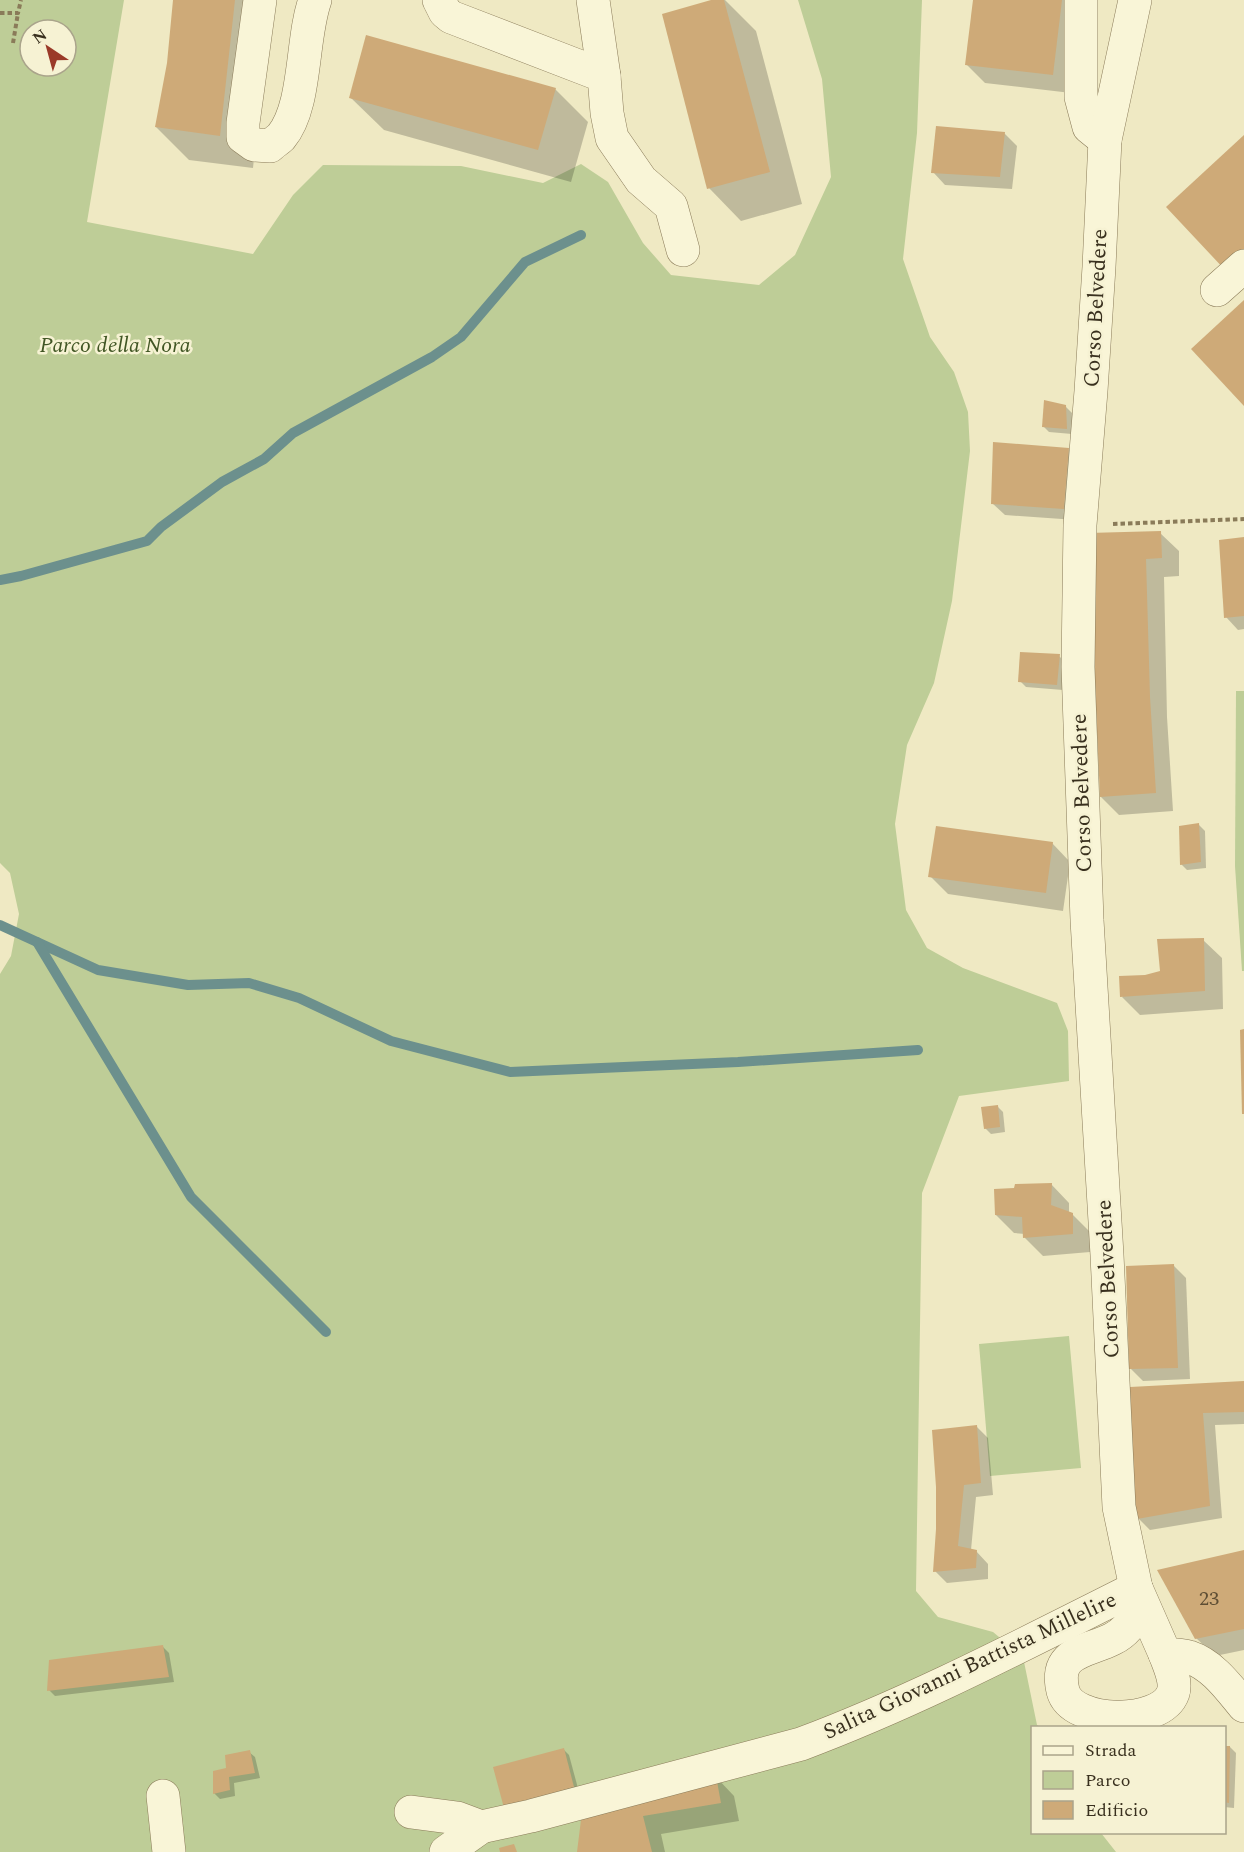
<svg xmlns="http://www.w3.org/2000/svg" width="1244" height="1852" viewBox="0 0 1244 1852" font-family="Spectral,serif">
<style>
.green{fill:#becd97;fill-rule:evenodd}
.shadow{fill:#0003}
.lines{fill:none;stroke-linecap:round;stroke-linejoin:round}
.stream{stroke:#6c908d;stroke-width:10}
.building{fill:#ceaa78}
.minor-casing{stroke:#8a7b59;stroke-width:34}
.path{stroke:#8a7b59;stroke-width:4;stroke-dasharray:4.5 3;stroke-linecap:butt}
.minor{stroke:#f9f5d7;stroke-width:33}
.labels{text-anchor:middle;dominant-baseline:central;stroke-width:5;stroke-linejoin:round;paint-order:stroke}
.number-label{font-size:20px;fill:#5e4e34}
.street-label{font-size:22px;fill:#39301e;stroke:#f6f2d3}
.park-label{font-size:22px;font-style:italic;fill:#415624;stroke:#f6f2d3}
</style>
<rect width="100%" height="100%" fill="#efe9c3"/>
<g class="green">
<path d="M0 0H124L87 222 253 254 293 195 323 165 461 166 543 183 581 164 608 182 643 243 671 275 759 285 795 255 831 177 822 79 798 0H922L917 133 903 259 930 337 954 372 968 412 970 451 952 601 934 683 907 745 895 824 906 910 927 948 963 968 1057 1003 1068 1031 1069 1081 959 1096 922 1193 916 1591 938 1617 993 1632 1023 1657 1037 1725 1040 1727 1032 1728V1832L1101 1833 1116 1852H0V974L11 956 19 914 10 873 0 863ZM30 30H66V66H30Z"/>
<path d="M1236 691H1244V971H1242L1235 866Z"/>
<path d="M1069 1336 1081 1468 990 1476 979 1344Z"/>
</g>
<g class="shadow">
<path d="M175 0H270L253 168 189 160 156 127 168 63Z"/>
<path d="M717 0H725L756 31 802 204 741 221 709 188Z"/>
<path d="M974 0H1081L1071 93 985 83 967 65Z"/>
<path d="M555 89 588 122 571 182 384 130 351 98Z"/>
<path d="M1004 133 1017 146 1012 189 945 185 933 172Z"/>
<path d="M1066 407 1072 413V434L1049 432 1043 426Z"/>
<path d="M1068 449 1080 461 1076 520 1005 515 992 503Z"/>
<path d="M1160 533 1179 551V576L1164 577 1167 717 1173 811 1119 815 1101 797 1090 535Z"/>
<path d="M1244 539V629L1238 630 1226 617Z"/>
<path d="M1059 656 1065 662 1063 690 1026 687 1020 681Z"/>
<path d="M1199 825 1205 831 1206 868 1187 870 1181 864Z"/>
<path d="M1052 843 1070 862 1063 911 948 894 930 876Z"/>
<path d="M1203 940 1222 958 1223 1009 1140 1015 1122 997 1145 976 1161 972Z"/>
<path d="M997 1106 1003 1112 1005 1132 991 1134 985 1128Z"/>
<path d="M1051 1184 1069 1203V1213L1072 1214 1091 1233 1090 1252 1043 1256 1025 1238V1234L1014 1233 996 1215 1016 1190Z"/>
<path d="M1174 1266 1186 1278 1190 1379 1143 1381 1131 1369Z"/>
<path d="M1244 1382V1424L1215 1425 1222 1518 1150 1530 1138 1518 1129 1458Z"/>
<path d="M976 1426 988 1438 993 1495 976 1497 971 1550 976 1551 988 1564V1579L947 1583 935 1571Z"/>
<path d="M1244 1552V1650L1215 1656 1196 1638Z"/>
<path d="M163 1647 169 1653 174 1682 55 1696 49 1690Z"/>
<path d="M1224 1747H1230L1236 1753 1234 1808 1224 1807Z"/>
<path d="M563 1749 569 1755 579 1792 511 1813Z"/>
<path d="M249 1752 255 1757 260 1778 234 1783 235 1796 220 1799 214 1793 228 1770Z"/>
<path d="M716 1777 734 1796 739 1821 661 1834 665 1852H578L584 1813Z"/>
</g>
<g class="lines">
<g class="stream">
<path d="M0 580 21 576 147 541 161 527 222 482 264 459 293 433 432 357 461 337 525 262 581 235"/>
<path d="M0 925 98 970 188 985 249 983 299 998 391 1041 510 1072 738 1062 918 1050"/>
<path d="M37 942 191 1197 326 1332"/>
</g>
</g>
<g class="building">
<path d="M173 0H235L220 136 155 127 167 63Z"/>
<path d="M711 0H724L770 172 707 189 662 14Z"/>
<path d="M973 0H1062L1053 75 965 65Z"/>
<path d="M366 35 556 88 538 150 349 98Z"/>
<path d="M936 126 1005 132 1000 177 931 173Z"/>
<path d="M1244 135V254L1226 271 1166 207Z"/>
<path d="M1244 300V406L1191 349Z"/>
<path d="M1044 400 1066 405 1067 429 1042 427Z"/>
<path d="M993 442 1069 448 1064 509 991 504Z"/>
<path d="M1161 531 1162 558 1146 559 1150 697 1156 793 1100 797 1088 533Z"/>
<path d="M1244 537V616L1224 618 1219 540Z"/>
<path d="M1020 652 1060 654 1057 685 1018 682Z"/>
<path d="M1199 823 1201 862 1180 865 1179 826Z"/>
<path d="M936 826 1053 842 1046 893 928 877Z"/>
<path d="M1204 938 1205 991 1120 997 1119 976 1145 975 1160 971 1157 939Z"/>
<path d="M1244 1029V1114H1242L1240 1030Z"/>
<path d="M998 1105 1000 1127 984 1129 981 1107Z"/>
<path d="M1052 1183 1051 1205 1073 1213V1234L1023 1238 1022 1217 995 1215 994 1189 1014 1188 1015 1184Z"/>
<path d="M1174 1264 1178 1368 1129 1369 1126 1266Z"/>
<path d="M1244 1381V1412L1203 1413 1210 1506 1137 1519 1128 1458 1130 1387Z"/>
<path d="M977 1425 981 1483 964 1485 958 1546 977 1550 976 1568 933 1572 936 1529V1487L932 1430Z"/>
<path d="M1244 1550V1629L1195 1639 1157 1570Z"/>
<path d="M163 1645 169 1677 47 1691 49 1660Z"/>
<path d="M1224 1746H1230L1229 1803 1224 1802Z"/>
<path d="M564 1748 574 1787 504 1808 493 1767Z"/>
<path d="M250 1750 255 1773 229 1777 230 1790 213 1794V1771L226 1768 225 1755Z"/>
<path d="M716 1776 721 1803 643 1816 652 1852H577L582 1812Z"/>
<path d="M514 1844 517 1852H500L499 1848Z"/>
</g>
<g class="lines">
<defs>
<g id="minor">
<path d="M260 0 243 123V137L254 145 270 146C273 143 278 140 281 137 307 106 301 39 315 0"/>
<path d="M439 0 445 12 451 17 604 76 607 113 612 138 641 180 671 206 683 250"/>
<path d="M593 0 604 76"/>
<path d="M1081 0V97L1089 127 1105 140"/>
<path d="M1135 0 1105 140 1099 267 1091 391 1080 525 1078 667 1087 920 1107 1255 1119 1507 1136 1588 1165 1654C1173 1655 1182 1655 1189 1657 1213 1665 1229 1688 1244 1706"/>
<path d="M1217 290 1244 266"/>
<path d="M1136 1588C1134 1598 1133 1620 1127 1628 1105 1654 1051 1642 1063 1691 1072 1725 1161 1726 1173 1693 1177 1681 1169 1665 1165 1654"/>
<path d="M163 1796 169 1852"/>
<path d="M411 1812 457 1818 481 1827"/>
<path d="M446 1852 481 1827 531 1816 801 1744C916 1701 1026 1643 1136 1588"/>
</g>
</defs>
<use href="#minor" class="minor-casing"/>
<g class="path">
<path d="M0 13H18L21 0"/>
<path d="M13 43 18 13"/>
<path d="M1113 524 1244 519"/>
</g>
<use href="#minor" class="minor"/>
</g>
<g class="labels">
<g class="number-label">
<text x="1209" y="1599">23</text>
</g>
<g class="street-label">
<text transform="translate(1096 308) rotate(-87)">Corso Belvedere</text>
<text transform="translate(1082 793) rotate(-92)">Corso Belvedere</text>
<text transform="translate(1108 1279) rotate(-93)">Corso Belvedere</text>
<text transform="translate(970 1666) rotate(-25)">Salita Giovanni Battista Millelire</text>
</g>
<g class="park-label">
<text x="115" y="345">Parco della Nora</text>
</g>
</g>
<rect x="1031" y="1726" width="195" height="108" fill="#f6f2d3" stroke="#aaa48b" stroke-width="1.5"/>
<rect x="1043" y="1746" width="30" height="9" fill="#f9f5d7" stroke="#aaa48b" stroke-width="1.5"/>
<text x="1085" y="1756" font-size="18" fill="#39301e">Strada</text>
<rect x="1043" y="1771" width="30" height="18" fill="#becd97" stroke="#aaa48b" stroke-width="1.5"/>
<text x="1085" y="1786" font-size="18" fill="#39301e">Parco</text>
<rect x="1043" y="1801" width="30" height="18" fill="#ceaa78" stroke="#aaa48b" stroke-width="1.5"/>
<text x="1085" y="1816" font-size="18" fill="#39301e">Edificio</text>
<g transform="translate(48 48) rotate(324)"><circle r="28" fill="#f6f2d3" stroke="#aaa48b" stroke-width="1.5"/>
<path d="M0-4.5L10 22L0 15L-10 22Z" fill="#9a3a28"/>
<text y="-9" font-size="16" font-weight="bold" text-anchor="middle" fill="#39301e">N</text>
</g>
</svg>
